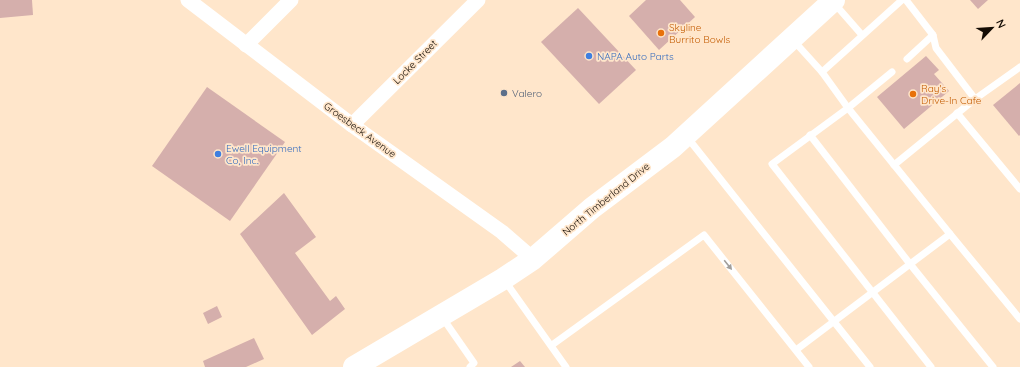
<svg xmlns="http://www.w3.org/2000/svg" width="1020" height="367" viewBox="0 0 1020 367" font-family="Quicksand,sans-serif">
<style>
.building{fill:#d5afac}
.lines{fill:none;stroke-linecap:round;stroke-linejoin:round}
.lane{stroke:#fff;stroke-width:7}
.street{stroke:#fff;stroke-width:15}
.primary{stroke:#fff;stroke-width:22}
.oneway{fill:#a19e9b}
.food-dot{fill:#e8710a;stroke:#ffe6cb;stroke-width:1.5}
.shop-dot{fill:#3f7fe0;stroke:#ffe6cb;stroke-width:1.5}
.service-dot{fill:#5c6f8a;stroke:#ffe6cb;stroke-width:1.5}
.labels{text-anchor:middle;dominant-baseline:central;stroke-width:3.5;stroke-linejoin:round;paint-order:stroke}
.food-label{font-size:10px;fill:#c56008;stroke:#ffe6cb;text-anchor:start}
.shop-label{font-size:10px;fill:#366cbe;stroke:#ffe6cb;text-anchor:start}
.street-label{font-size:10px;fill:#140c04;stroke:#ffe6cb}
.service-label{font-size:10px;fill:#4e5e75;stroke:#ffe6cb;text-anchor:start}
</style>
<rect width="100%" height="100%" fill="#ffe6cb"/>
<g class="building">
<path d="M0 0H32L33 15 0 18Z"/>
<path d="M646 0H680L695 17 659 50 629 16Z"/>
<path d="M970 0H988L978 9Z"/>
<path d="M578 8 636 70 599 104 541 42Z"/>
<path d="M926 56 939 70 934 74 949 91 904 129 877 97Z"/>
<path d="M1020 83V135L1019 136 993 105Z"/>
<path d="M207 87 285 142 230 221 152 166Z"/>
<path d="M284 193 316 237 295 253 330 301 336 296 345 309 312 335 240 234Z"/>
<path d="M217 306 222 317 208 324 203 313Z"/>
<path d="M254 338 264 359 246 367H205L203 361Z"/>
<path d="M520 361 525 367H511Z"/>
</g>
<g class="lines">
<g class="lane">
<path d="M902 0 822 72 848 108 772 164 931 367"/>
<path d="M906 0 933 35 907 59"/>
<path d="M834 3 862 35"/>
<path d="M933 35 936 48 975 99"/>
<path d="M793 40 822 72"/>
<path d="M957 113 1020 189"/>
<path d="M810 135 910 264 993 367"/>
<path d="M687 137 870 367"/>
<path d="M894 165 975 99 1020 67"/>
<path d="M950 234 1020 319"/>
<path d="M505 281 566 367"/>
<path d="M442 317 474 363 470 367"/>
<path d="M552 345 704 235 809 367"/>
<path d="M796 350 950 234 848 108 892 72"/>
</g>
<g class="street">
<path d="M188 0 352 125 502 232 533 259"/>
<path d="M246 45 291 0"/>
<path d="M352 125 478 0"/>
</g>
<path class="primary" d="M354 367 503 279 533 259 592 208 673 147 834 0"/>
</g>
<defs><path id="oneway-solid" d="M-6-.8H1V-3.2L6.5 0L1 3.2V.8H-6Z"/></defs>
<use class="oneway" href="#oneway-solid" transform="translate(728 265) rotate(51)"/>
<g class="food-dot">
<circle cx="661" cy="33" r="4"/>
<circle cx="913" cy="94" r="4"/>
</g>
<g class="shop-dot">
<circle cx="589" cy="56" r="4"/>
<circle cx="218" cy="154" r="4"/>
</g>
<circle class="service-dot" cx="504" cy="93" r="4"/>
<g class="labels">
<g class="food-label">
<text x="669" y="27">Skyline<tspan x="669" dy="12">Burrito Bowls</tspan></text>
<text x="921" y="88">Ray's<tspan x="921" dy="12">Drive-In Cafe</tspan></text>
</g>
<g class="shop-label">
<text x="597" y="56">NAPA Auto Parts</text>
<text x="226" y="148">Ewell Equipment<tspan x="226" dy="12">Co, Inc.</tspan></text>
</g>
<g class="street-label">
<text transform="translate(415 62) rotate(-45)">Locke Street</text>
<text transform="translate(360 130) rotate(36)">Groesbeck Avenue</text>
<text transform="translate(606 199) rotate(-39)">North Timberland Drive</text>
</g>
<g class="service-label">
<text x="512" y="93">Valero</text>
</g>
</g>
<g transform="translate(992 28) rotate(65)" stroke="#ffe6cb" stroke-width="3" paint-order="stroke">
<path d="M0-3L7 15L0 10L-7 15Z" fill="#140c04"/>
<text y="-6" font-size="11" font-weight="bold" text-anchor="middle" fill="#140c04">N</text>
</g>
</svg>
